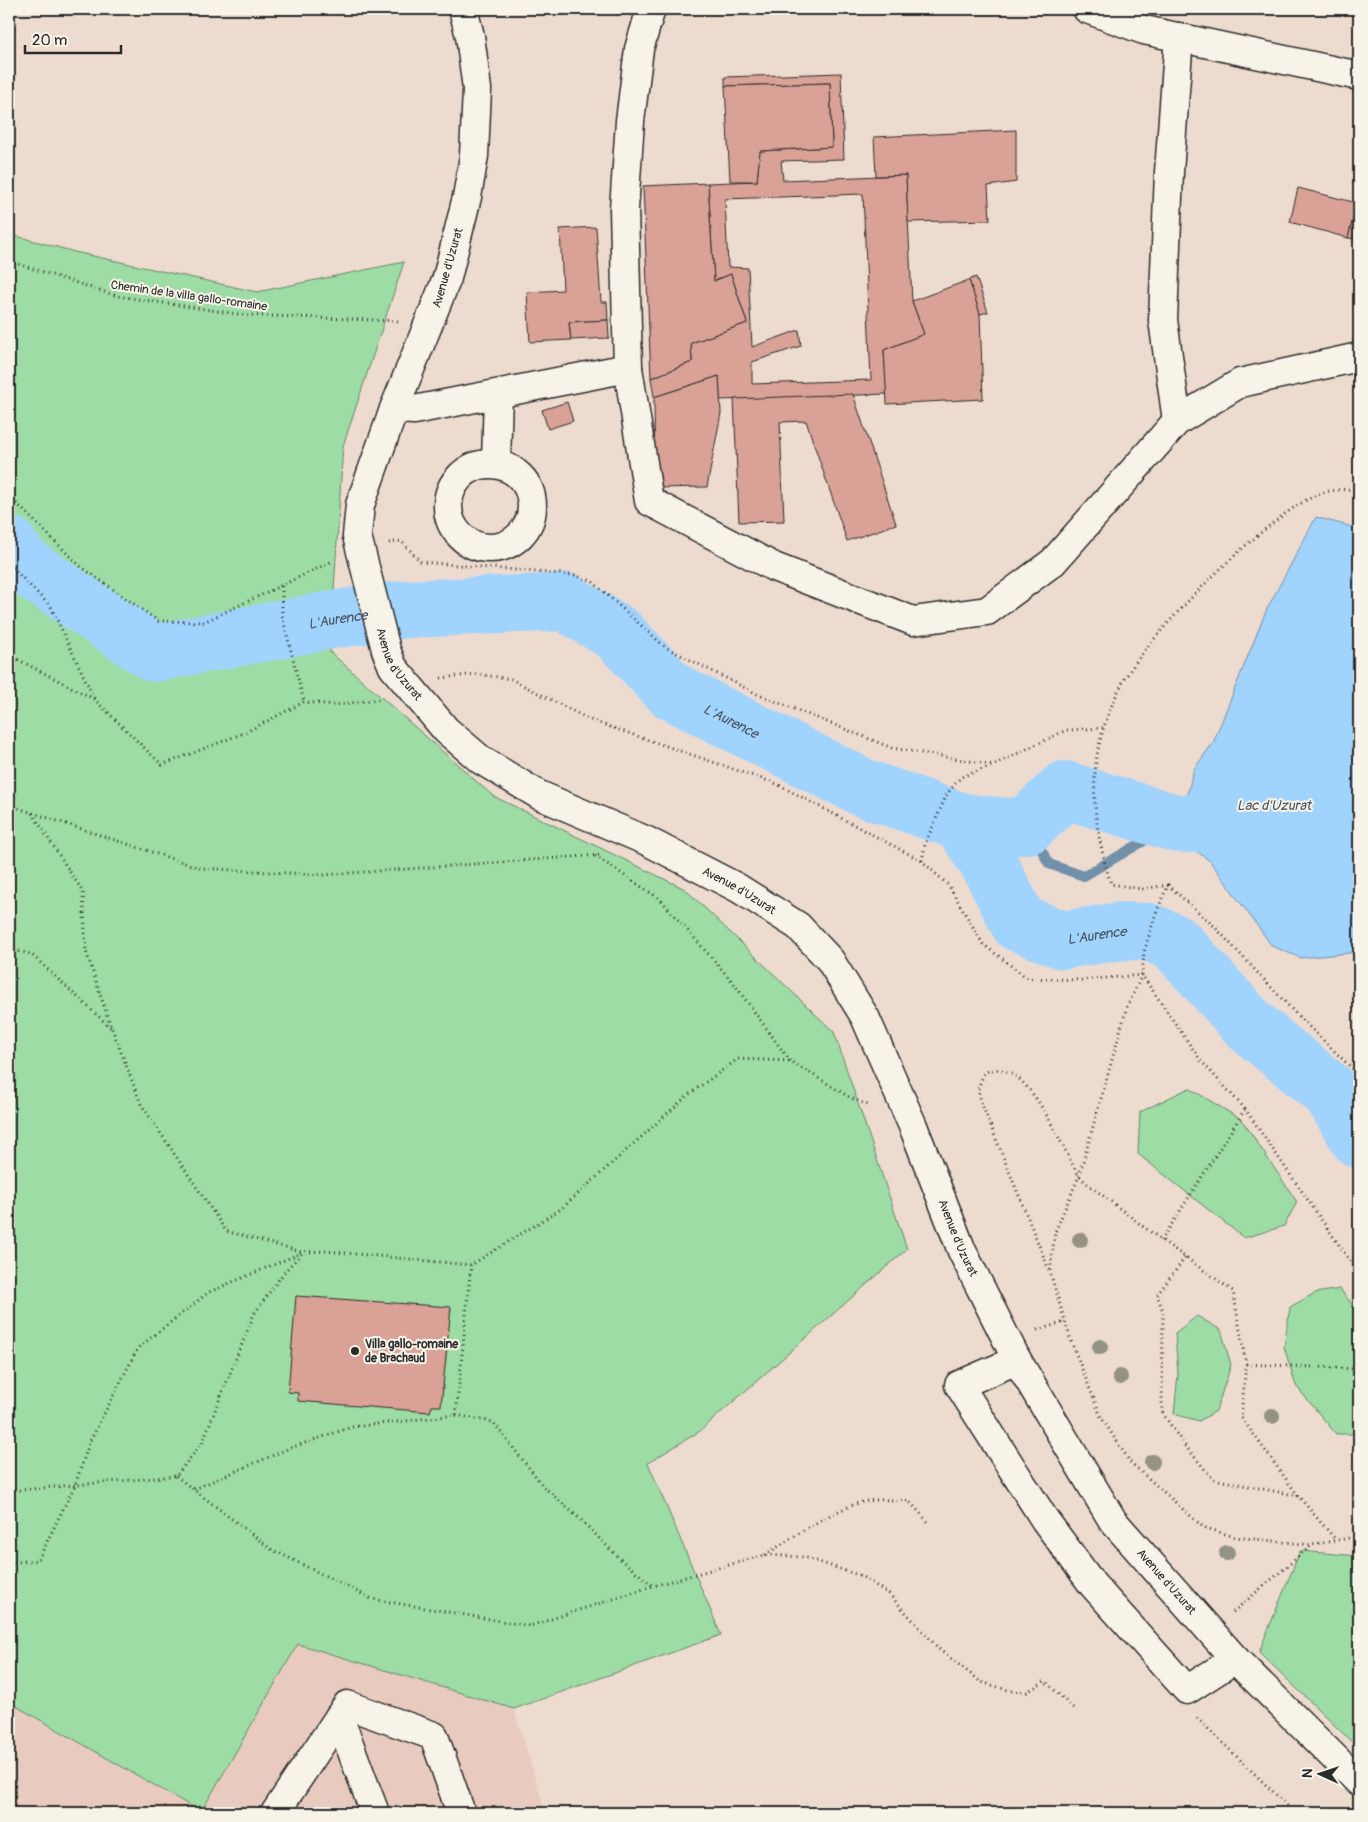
<svg xmlns="http://www.w3.org/2000/svg" width="1368" height="1822" viewBox="0 0 1368 1822" font-family="Pangolin,sans-serif">
<style>
.built{fill:#e8cabe}
.green{fill:#9ddca4;stroke:#648468}
.water{fill:#a0d3fe;stroke:#7190aa}
.lines{fill:none;stroke-linecap:round;stroke-linejoin:round}
.stream{stroke:#7190aa;stroke-width:10}
.river{stroke:#a0d3fe;stroke-width:58}
.building{fill:#daa296;stroke:#2b2b2b;fill-rule:evenodd}
.minor-casing{stroke:#2b2b2b;stroke-width:31}
.path{stroke:#2b2b2b;stroke-width:3;stroke-dasharray:1 4;stroke-linecap:butt}
.minor{stroke:#f7f3e8;stroke-width:28}
.tree{fill:#939285}
.poi-dot{fill:#2b2b2b;stroke:#f7f3e8;stroke-width:2}
.labels{text-anchor:middle;dominant-baseline:central;stroke-width:4;stroke-linejoin:round;paint-order:stroke}
.street-label{font-size:12px;fill:#2b2b2b;stroke:#f7f3e8}
.poi-label{font-size:12px;font-weight:bold;fill:#2b2b2b;stroke:#f7f3e8;text-anchor:start}
.water-label{font-size:14px;font-style:italic;fill:#485560;stroke:#f7f3e8}
</style>
<rect width="100%" height="100%" fill="#eedbcf"/>
<filter id="ink" filterUnits="userSpaceOnUse"><feTurbulence type="fractalNoise" baseFrequency=".02" numOctaves="2"/><feDisplacementMap in="SourceGraphic" scale="10" xChannelSelector="R" yChannelSelector="G"/><feConvolveMatrix kernelMatrix="1 2 1 2 8 2 1 2 1" color-interpolation-filters="sRGB"/></filter>
<g filter="url(#ink)">
<path class="built" d="M298 1644 514 1709 546 1813H9V1702L201 1812Z"/>
<g class="green">
<path d="M9 234 75 252 257 292 404 262 343 446 330 652 493 796 685 889 834 1032 907 1249 700 1431 648 1463 721 1635 514 1709 298 1644 201 1812 9 1702Z"/>
<path d="M1189 1088 1242 1120 1297 1202 1284 1226 1244 1238 1138 1154 1140 1112Z"/>
<path d="M1340 1289 1359 1313V1434H1336L1296 1386 1284 1347 1290 1307 1315 1293Z"/>
<path d="M1197 1316 1221 1330 1231 1365 1216 1411 1199 1421 1174 1414 1178 1374 1175 1333Z"/>
<path d="M1300 1551 1359 1556V1749L1259 1652Z"/>
</g>
<path class="water" d="M1316 517 1359 529V952L1301 958 1272 946 1210 861 1191 847 1185 802 1194 769 1213 743 1266 611Z"/>
<g class="lines">
<path class="stream" d="M1028 825 1049 864 1084 876 1175 823"/>
<g class="river">
<path id="s1" d="M9 545 21 563 154 653 336 619 407 609 565 602 617 633 672 691 864 788 962 822 990 866 1019 923 1063 940 1122 931 1149 932 1175 943 1250 1026 1331 1092 1359 1139"/>
<path d="M962 822 1007 827 1028 825 1065 790 1175 823 1188 824 1359 809"/>
</g>
</g>
<g class="building">
<path d="M841 73 844 159 781 161 783 180 906 175 912 301 924 334 884 350 887 394 720 400 719 376 654 397 651 378 692 362 691 343 747 323 731 274 714 281 708 183 757 181 760 151 832 147 830 83 725 86V77ZM863 194 871 380 752 384V362L801 346 799 330 752 347 748 268 728 267 725 199Z"/>
<path d="M830 83 832 147 760 151 757 181H730L725 86Z"/>
<path d="M1016 130V182L988 186 990 220 908 222 906 175 876 176 874 137Z"/>
<path d="M708 183 714 281 731 274 747 323 691 343 692 362 651 378 643 186Z"/>
<path d="M1298 188 1357 203 1348 238 1290 222Z"/>
<path d="M1357 203H1359V227L1356 239 1348 238Z"/>
<path d="M596 227 601 302H607L608 320 569 322 571 340 530 342 527 292 563 290 560 229Z"/>
<path d="M976 277 988 312 980 314 969 280Z"/>
<path d="M969 280 980 314 983 399 887 404 884 350 924 334 912 301Z"/>
<path d="M608 320 609 338 571 340 569 322Z"/>
<path d="M719 376 721 413 707 487 655 488 654 397Z"/>
<path d="M853 394 896 524 847 541 806 421 780 422 784 521 739 522 734 399Z"/>
<path d="M567 402 573 421 548 429 542 410Z"/>
<path d="M296 1296 451 1307 441 1406H432L430 1412 298 1401V1393L288 1392Z"/>
</g>
<g class="lines">
<defs>
<g id="minor">
<path id="s2" d="M463 9 470 36 477 89 474 156 467 197 447 278 394 409 360 505 357 536 386 650 393 667 446 730 481 760 539 795 647 841 738 888 798 926 830 960 865 1017 913 1126 962 1251 1017 1360 1113 1521 1235 1659 1359 1782"/>
<path d="M651 9 639 49 630 121 624 209 628 368 649 501 774 567 913 621 987 611 1053 562 1177 421 1240 383 1359 357"/>
<path d="M1087 9 1144 30 1359 76"/>
<path d="M394 409 414 410 628 368"/>
<path d="M1177 421 1163 320 1169 172 1179 37"/>
<path d="M496 463 498 394"/>
<circle cx="490" cy="506" r="42"/>
<path d="M1017 1360 959 1385 1045 1520 1093 1585 1187 1690 1235 1659"/>
<path d="M339 1717 375 1813"/>
<path d="M275 1813 347 1705 434 1736 461 1813"/>
</g>
</defs>
<use href="#minor" class="minor-casing"/>
<g class="path">
<path d="M9 261 117 296 244 315 398 321"/>
<path d="M1359 488C1348 490 1333 489 1322 493 1272 509 1148 635 1123 682 1115 696 1109 712 1104 727 1087 779 1095 833 1111 884L1142 889 1168 885 1156 913 1144 952 1142 975 1127 1007 1079 1176 1055 1232 1050 1272 1071 1341 1101 1417 1130 1462 1203 1527 1235 1537 1312 1545 1359 1536"/>
<path d="M9 496 80 566 158 621 204 622 333 561"/>
<path d="M389 543 401 541 421 562 574 575 592 581 665 647 757 694 892 748 994 765"/>
<path d="M9 564 51 607 94 698"/>
<path d="M282 586V615L304 702"/>
<path d="M9 655 94 699 162 765 244 733 304 702 335 705 381 699"/>
<path d="M441 678 477 674 511 679 590 720 777 784 922 861 949 886 983 944 1027 978 1081 980 1142 975 1201 1061 1245 1109 1359 1274"/>
<path d="M9 805 200 868 323 875 600 855"/>
<path d="M32 813 83 892 86 951 108 1018 141 1104 226 1231 302 1252"/>
<path d="M595 856 660 899 732 981 790 1061"/>
<path d="M922 861 925 844 947 794 961 777 994 765 1066 730 1104 728"/>
<path d="M1168 885 1214 926 1298 1016 1359 1075"/>
<path d="M9 949 31 954 111 1028"/>
<path d="M1161 1241 1245 1109"/>
<path d="M1185 1258 1157 1295 1163 1311 1162 1412 1182 1442 1213 1479 1299 1496"/>
<path d="M1049 1270 981 1102 978 1089 984 1073C1026 1050 1060 1146 1078 1174 1086 1185 1102 1194 1113 1203 1152 1234 1192 1262 1233 1291L1246 1364 1241 1417 1299 1497 1336 1540"/>
<path d="M1037 1330 1065 1322"/>
<path d="M1246 1364 1359 1369"/>
<path d="M456 1415 493 1422 544 1487 580 1519 620 1559 652 1585"/>
<path d="M176 1476 271 1549 372 1599 530 1626 653 1586 765 1555 804 1557 861 1576 889 1594 940 1650 981 1682 1011 1691 1027 1692 1045 1681 1073 1708"/>
<path d="M194 1489 290 1448 352 1427 456 1415 471 1265"/>
<path d="M9 1491 176 1476 202 1443 254 1314 285 1271 303 1252 325 1251 471 1265 561 1209 688 1095 738 1059 790 1061 851 1098 870 1106"/>
<path d="M765 1555C795 1536 825 1514 859 1503 875 1498 893 1500 909 1501L930 1524"/>
<path d="M9 1563 38 1560 75 1485 90 1441 138 1348 209 1292 301 1253"/>
<path d="M1233 1612 1312 1545"/>
<path d="M1197 1718 1295 1813"/>
</g>
<use href="#minor" class="minor"/>
</g>
<g class="tree">
<circle cx="1080" cy="1240" r="8"/>
<circle cx="1100" cy="1347" r="8"/>
<circle cx="1120" cy="1377" r="8"/>
<circle cx="1272" cy="1416" r="8"/>
<circle cx="1152" cy="1462" r="8"/>
<circle cx="1227" cy="1553" r="8"/>
</g>
</g>
<circle class="poi-dot" cx="355" cy="1351" r="5"/>
<g class="labels">
<g class="street-label">
<text transform="translate(448 268) rotate(-74)">Avenue d'Uzurat</text>
<text transform="translate(189 296) rotate(8)">Chemin de la villa gallo-romaine</text>
<text stroke="none"><textPath href="#s2" startOffset="684">Avenue d'Uzurat</textPath></text>
<text stroke="none"><textPath href="#s2" startOffset="1102">Avenue d'Uzurat</textPath></text>
<text stroke="none"><textPath href="#s2" startOffset="1524">Avenue d'Uzurat</textPath></text>
<text stroke="none"><textPath href="#s2" startOffset="1928">Avenue d'Uzurat</textPath></text>
</g>
<g class="poi-label">
<text x="365" y="1344">Villa gallo-romaine<tspan x="365" dy="14">de Brachaud</tspan></text>
</g>
<g class="water-label">
<text stroke="none"><textPath href="#s1" startOffset="369">L'Aurence</textPath></text>
<text stroke="none"><textPath href="#s1" startOffset="804">L'Aurence</textPath></text>
<text x="1274" y="805">Lac d'Uzurat</text>
<text stroke="none"><textPath href="#s1" startOffset="1254">L'Aurence</textPath></text>
</g>
</g>
<rect width="1368" height="1822" fill="none" stroke="#f7f3e8" stroke-width="30"/>
<rect x="15" y="15" width="1338" height="1792" fill="none" stroke="#2b2b2b" stroke-width="2" filter="url(#ink)"/>
<g transform="translate(1320 1774) rotate(273)" stroke="#f7f3e8" stroke-width="4" paint-order="stroke">
<path d="M0-4L9 19L0 12L-9 19Z" fill="#2b2b2b"/>
<text y="-8" font-size="14" font-weight="bold" text-anchor="middle" fill="#2b2b2b">N</text>
</g>
<path d="M25 45v8h96v-8" fill="none" stroke="#2b2b2b" stroke-width="2.5"/>
<text x="32" y="45" font-size="15" fill="#2b2b2b" stroke="#f7f3e8" stroke-width="4" paint-order="stroke">20 m</text>
</svg>
